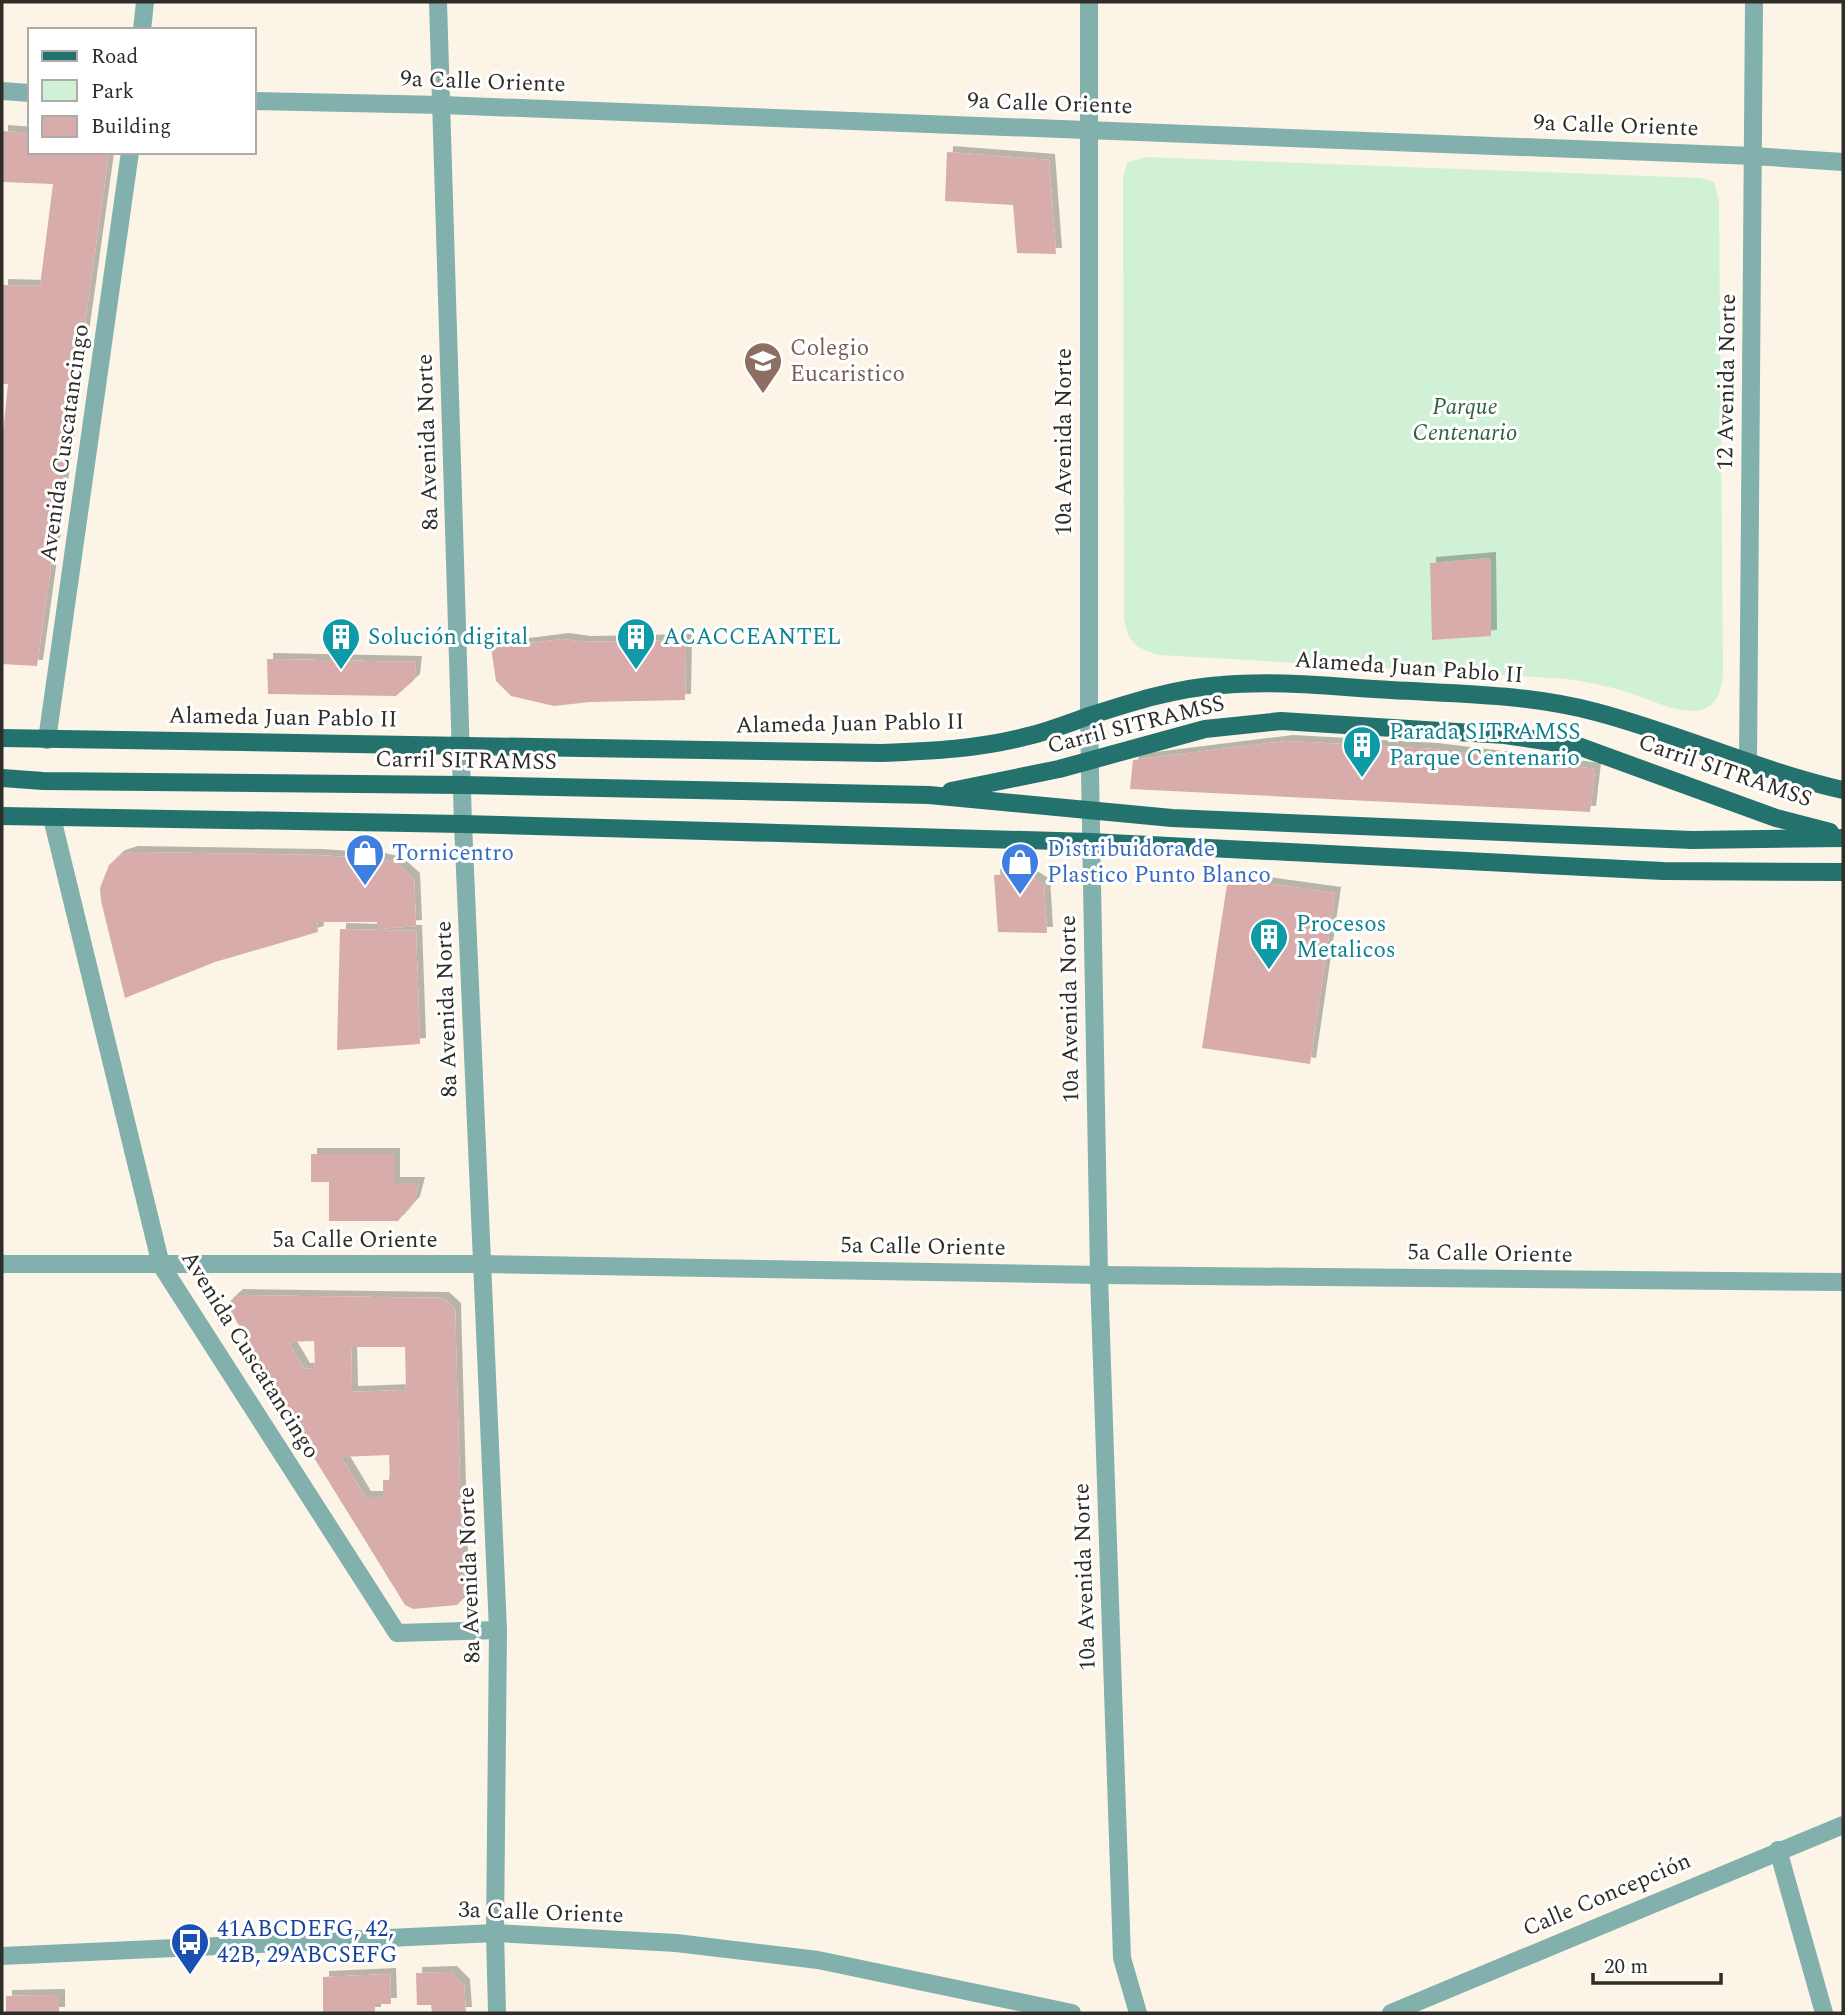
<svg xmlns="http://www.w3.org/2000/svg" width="1845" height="2015" viewBox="0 0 1845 2015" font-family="Spectral,serif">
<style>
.green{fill:#d1f1d7}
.building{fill:#d7acab;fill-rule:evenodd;filter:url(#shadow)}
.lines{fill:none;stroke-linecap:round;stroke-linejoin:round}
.minor{stroke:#82b0ac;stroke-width:18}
.tertiary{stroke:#82b0ac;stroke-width:18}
.primary{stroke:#24726d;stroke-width:18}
.labels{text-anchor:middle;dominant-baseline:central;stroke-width:6;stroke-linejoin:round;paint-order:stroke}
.street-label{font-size:23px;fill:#2f2d28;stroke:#fff}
.education-label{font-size:23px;fill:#785e54;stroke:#fff;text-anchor:start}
.park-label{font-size:23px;font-style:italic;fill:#31613d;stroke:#fff}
.culture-label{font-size:23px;fill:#0d838f;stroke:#fff;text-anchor:start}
.shop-label{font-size:23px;fill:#366cbe;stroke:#fff;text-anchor:start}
.transit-label{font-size:23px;fill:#164399;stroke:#fff;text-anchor:start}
</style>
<defs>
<filter id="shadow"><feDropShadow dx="6" dy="-6" stdDeviation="0" flood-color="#0004"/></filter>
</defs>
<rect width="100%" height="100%" fill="#fcf5e7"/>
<path class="green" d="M1145 157 1700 178 1714 182 1719 200 1723 673C1719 740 1657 700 1620 690 1603 685 1585 682 1567 679L1160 655C1138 650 1127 642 1124 618L1123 177 1127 163Z"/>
<g class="building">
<path d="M2 131 30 133V152H109L37 666 2 664V442L8 384H2V285L40 286 53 184 2 182Z"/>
<path d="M947 152 1049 160 1056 254 1017 253 1013 205 945 201Z"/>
<path d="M1490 558 1491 636 1432 640 1430 563Z"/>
<path d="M563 639 585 642 686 640 685 700 590 702 554 706 511 696 496 681 491 648Z"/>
<path d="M267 659 416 662 414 680 396 696 268 694Z"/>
<path d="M1287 741 1432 749 1595 769 1590 812 1130 789 1133 760Z"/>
<path d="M132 852 315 855 379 859 396 863 414 879 416 926 377 929V922H317L318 932 215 962 125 998 101 901 100 888 109 865 119 856Z"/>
<path d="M1025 873 1044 885 1047 933 998 932 994 875Z"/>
<path d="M1228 878 1335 893 1310 1064 1202 1048Z"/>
<path d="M340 929 416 931 420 1044 337 1050Z"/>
<path d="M311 1154H394V1183H419L414 1202 398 1221H329V1182H311Z"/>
<path d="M237 1295 443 1298 455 1309 463 1599 457 1605 413 1609 405 1605 295 1427 227 1304ZM314 1341 315 1368 304 1369 288 1342ZM351 1347H405L406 1390 352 1392ZM389 1455 390 1480H383V1497H365L341 1457Z"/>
<path d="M451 1972 464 1985 466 2013H432L431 2005H417L416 1973Z"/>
<path d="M390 1974 391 2004H375V2013H323V1977Z"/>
<path d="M59 1995V2013H6V1996Z"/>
</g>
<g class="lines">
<g class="minor">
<path d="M142 30 145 2"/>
<path d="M2 91 30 93"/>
<path d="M254 101 442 105 1753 156 1843 162"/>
<path d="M47 740 130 152"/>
<path d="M1748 762 1754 2"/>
<path d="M52 818 161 1265 397 1633 498 1630"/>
<path d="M2 1264H482L1099 1275 1843 1282"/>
<path d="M1778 1850 1824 2013"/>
</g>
<g class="tertiary">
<path d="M438 2 463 824 498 1630 495 1933 497 2013"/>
<path d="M1089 2V716L1099 1275 1122 1958 1138 2013"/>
<path d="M2 1956 495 1933 676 1943 818 1960 1072 2013"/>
<path d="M1391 2013 1843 1825"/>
</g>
<g class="primary">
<path d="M2 738 882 753C931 751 980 749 1028 736 1049 731 1069 723 1089 716 1132 702 1176 688 1222 685 1278 680 1335 687 1391 690 1460 694 1530 694 1596 712 1680 734 1759 771 1843 790"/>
<path d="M2 778 43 781 463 785 929 795 1172 818 1692 840 1843 838"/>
<path d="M951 791 1059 769 1205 729 1281 721 1505 735 1578 746 1776 818 1830 832"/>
<path d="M2 816 463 824 1091 842 1663 871 1843 872"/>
</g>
</g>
<defs>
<symbol id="school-pin" viewBox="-11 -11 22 30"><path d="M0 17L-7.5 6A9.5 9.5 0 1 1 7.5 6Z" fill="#8d6e63" stroke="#fff"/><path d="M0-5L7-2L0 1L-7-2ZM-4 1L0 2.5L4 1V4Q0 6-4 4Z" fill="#fff"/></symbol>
<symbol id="building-pin" viewBox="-11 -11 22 30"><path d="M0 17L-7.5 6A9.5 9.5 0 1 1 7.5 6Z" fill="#0f9aa8" stroke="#fff"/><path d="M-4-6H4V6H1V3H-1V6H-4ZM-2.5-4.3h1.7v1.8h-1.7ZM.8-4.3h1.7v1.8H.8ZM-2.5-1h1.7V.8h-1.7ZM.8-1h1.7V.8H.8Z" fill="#fff"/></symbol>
<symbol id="shop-pin" viewBox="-11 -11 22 30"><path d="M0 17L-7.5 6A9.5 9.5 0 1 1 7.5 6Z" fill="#3f7fe0" stroke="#fff"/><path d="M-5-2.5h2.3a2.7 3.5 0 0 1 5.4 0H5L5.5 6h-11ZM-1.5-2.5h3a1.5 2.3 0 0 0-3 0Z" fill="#fff"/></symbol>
<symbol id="bus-pin" viewBox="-11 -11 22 30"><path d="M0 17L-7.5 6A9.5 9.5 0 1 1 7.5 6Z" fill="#1a4fb4" stroke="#fff"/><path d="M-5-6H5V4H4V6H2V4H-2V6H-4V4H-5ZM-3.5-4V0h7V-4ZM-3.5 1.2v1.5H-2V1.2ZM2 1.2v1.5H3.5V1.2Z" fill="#fff"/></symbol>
</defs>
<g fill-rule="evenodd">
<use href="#school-pin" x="741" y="339" width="44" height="60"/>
<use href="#building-pin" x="319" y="615" width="44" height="60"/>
<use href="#building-pin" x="614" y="615" width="44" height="60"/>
<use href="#building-pin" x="1340" y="723" width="44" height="60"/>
<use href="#shop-pin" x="343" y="831" width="44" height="60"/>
<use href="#shop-pin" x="998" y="840" width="44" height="60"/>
<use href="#building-pin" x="1247" y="915" width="44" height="60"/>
<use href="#bus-pin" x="168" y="1920" width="44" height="60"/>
</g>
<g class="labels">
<g class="street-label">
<text transform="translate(483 82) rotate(2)">9a Calle Oriente</text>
<text transform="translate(1050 104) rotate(2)">9a Calle Oriente</text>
<text transform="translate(1616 126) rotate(2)">9a Calle Oriente</text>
<text transform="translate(1727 382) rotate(-89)">12 Avenida Norte</text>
<text transform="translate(428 442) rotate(-92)">8a Avenida Norte</text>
<text transform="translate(1064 442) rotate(-90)">10a Avenida Norte</text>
<text transform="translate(65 443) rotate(-82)">Avenida Cuscatancingo</text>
<text transform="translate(1409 668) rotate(4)">Alameda Juan Pablo II</text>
<text transform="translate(283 718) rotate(1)">Alameda Juan Pablo II</text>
<text transform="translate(850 724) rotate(-1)">Alameda Juan Pablo II</text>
<text transform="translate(1136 725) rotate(-14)">Carril SITRAMSS</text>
<text transform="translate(466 761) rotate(1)">Carril SITRAMSS</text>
<text transform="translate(1725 771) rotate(19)">Carril SITRAMSS</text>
<text transform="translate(447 1009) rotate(-92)">8a Avenida Norte</text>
<text transform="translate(1070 1009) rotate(-91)">10a Avenida Norte</text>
<text x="355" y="1240">5a Calle Oriente</text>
<text transform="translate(923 1247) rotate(1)">5a Calle Oriente</text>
<text transform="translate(1490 1254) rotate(1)">5a Calle Oriente</text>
<text transform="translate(250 1355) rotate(58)">Avenida Cuscatancingo</text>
<text transform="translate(470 1575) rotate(-92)">8a Avenida Norte</text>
<text transform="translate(1085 1577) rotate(-92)">10a Avenida Norte</text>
<text transform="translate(1607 1895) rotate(-23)">Calle Concepción</text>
<text transform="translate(541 1913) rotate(2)">3a Calle Oriente</text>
</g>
<g class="education-label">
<text x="790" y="348">Colegio<tspan x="790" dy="26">Eucaristico</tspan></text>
</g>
<g class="park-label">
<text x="1465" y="407">Parque<tspan x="1465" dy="26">Centenario</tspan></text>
</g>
<g class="culture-label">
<text x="368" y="637">Solución digital</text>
<text x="663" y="637">ACACCEANTEL</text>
<text x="1389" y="732">Parada SITRAMSS<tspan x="1389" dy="26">Parque Centenario</tspan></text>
<text x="1296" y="924">Procesos<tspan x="1296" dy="26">Metalicos</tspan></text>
</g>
<g class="shop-label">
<text x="1047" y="849">Distribuidora de<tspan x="1047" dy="26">Plastico Punto Blanco</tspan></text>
<text x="392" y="853">Tornicentro</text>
</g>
<g class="transit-label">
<text x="217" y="1929">41ABCDEFG, 42,<tspan x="217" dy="26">42B, 29ABCSEFG</tspan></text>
</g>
</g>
<rect width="1845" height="2015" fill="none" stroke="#2f2d28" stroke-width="7"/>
<rect x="28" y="28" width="228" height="126" fill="#ffffff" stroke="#acaba9" stroke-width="2"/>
<rect x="42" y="51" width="35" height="10" fill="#24726d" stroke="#acaba9" stroke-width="2"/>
<text x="91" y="63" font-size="21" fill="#2f2d28">Road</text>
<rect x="42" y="80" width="35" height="21" fill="#d1f1d7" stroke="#acaba9" stroke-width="2"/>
<text x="91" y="98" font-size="21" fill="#2f2d28">Park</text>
<rect x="42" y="116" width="35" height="21" fill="#d7acab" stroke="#acaba9" stroke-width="2"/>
<text x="91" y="133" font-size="21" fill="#2f2d28">Building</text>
<path d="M1593 1973v10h128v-10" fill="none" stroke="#2f2d28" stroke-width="3.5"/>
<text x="1604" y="1973" font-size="21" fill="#2f2d28" stroke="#ffffff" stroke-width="5" paint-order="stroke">20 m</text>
</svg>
